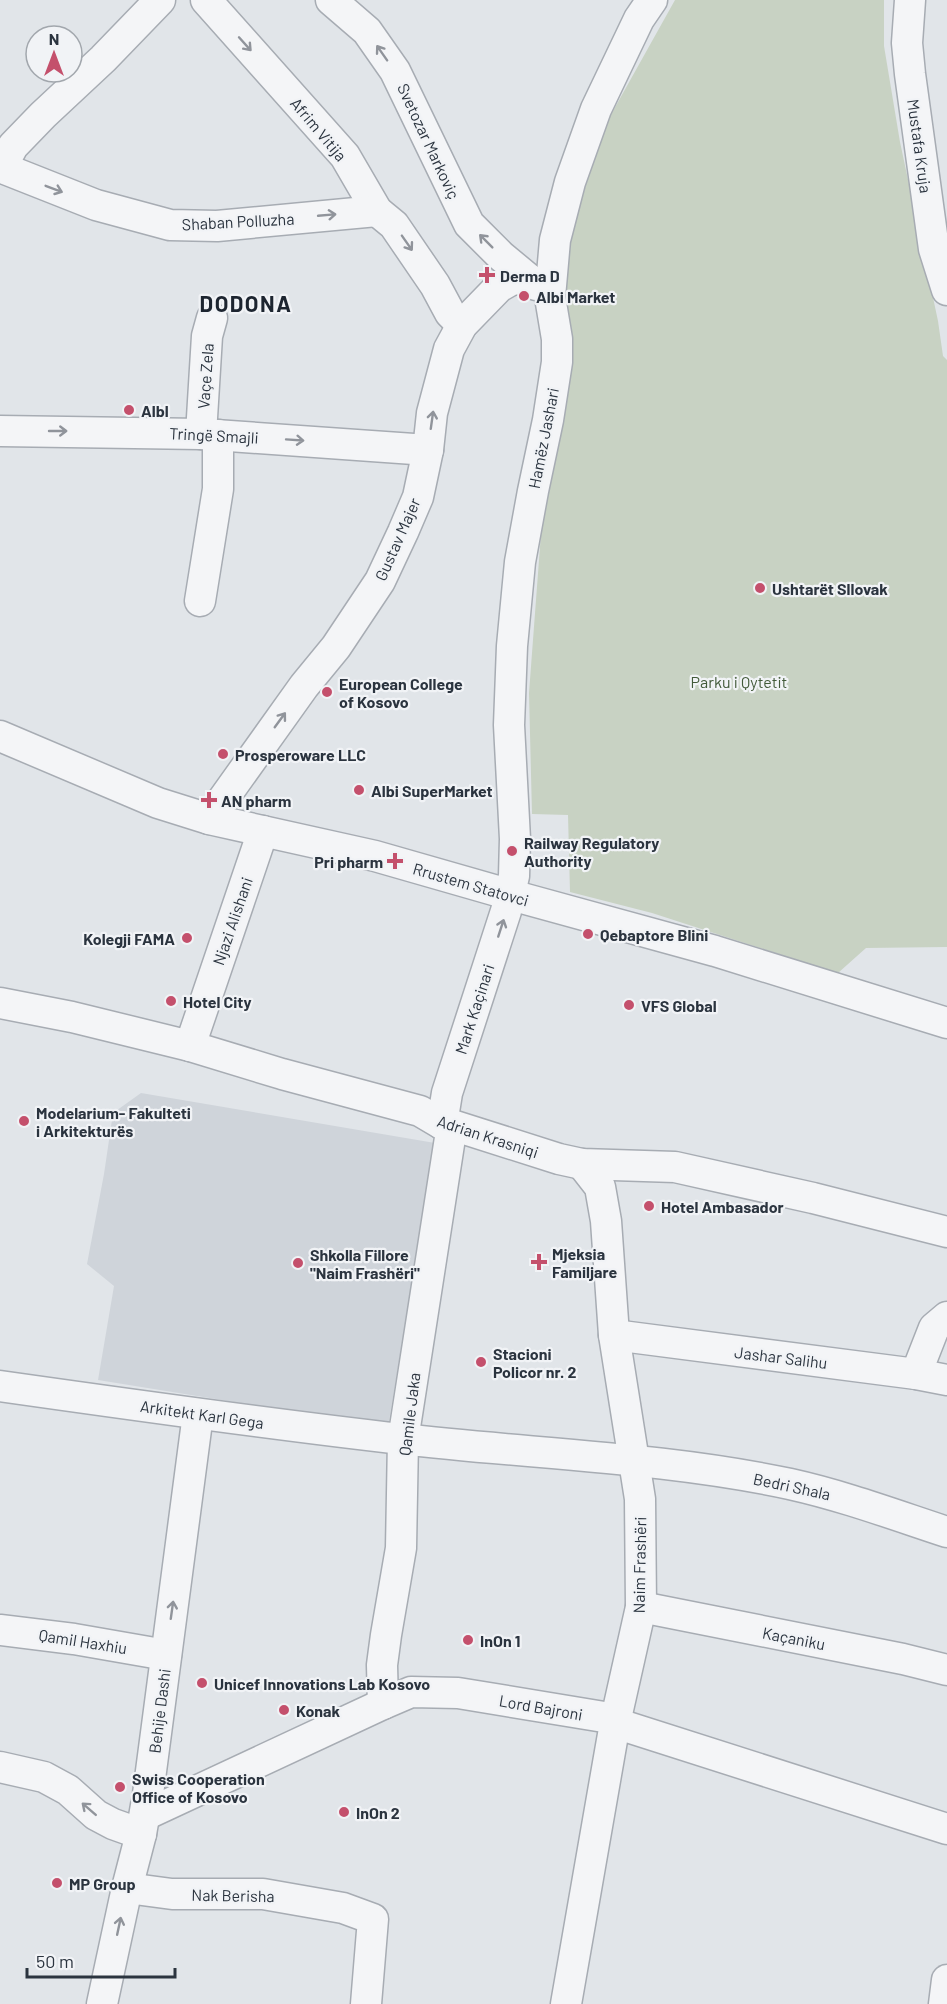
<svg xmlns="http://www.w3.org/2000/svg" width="947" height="2004" viewBox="0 0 947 2004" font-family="Barlow,sans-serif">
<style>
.built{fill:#cfd4da}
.green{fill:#c8d2c3}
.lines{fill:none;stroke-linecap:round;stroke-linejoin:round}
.minor-casing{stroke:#a7acb3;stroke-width:33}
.minor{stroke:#f4f5f7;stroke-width:30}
.oneway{stroke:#90949b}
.poi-dot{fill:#c4506c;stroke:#f1f3f6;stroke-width:2}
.labels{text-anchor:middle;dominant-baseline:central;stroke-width:4.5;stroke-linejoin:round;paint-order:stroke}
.street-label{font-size:16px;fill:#2b343f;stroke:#f1f3f6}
.poi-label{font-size:16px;font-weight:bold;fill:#2b343f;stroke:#f1f3f6;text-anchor:start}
.park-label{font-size:16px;fill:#425a39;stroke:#f1f3f6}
.district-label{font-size:22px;font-weight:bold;letter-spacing:1.5px;fill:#1d2530;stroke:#f1f3f6}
</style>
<rect width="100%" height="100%" fill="#e1e5e9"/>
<path class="built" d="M141 1093 435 1143 388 1427 98 1380 114 1286 87 1264 104 1174 113 1113Z"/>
<path class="green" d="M675 0H884V46L900 142 938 321 943 356 947 360V947L866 948 838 973 652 913 570 892 568 815 532 814 529 693 560 281 599 136Z"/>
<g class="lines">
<defs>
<g id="minor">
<path d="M206 0 345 156 377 211 394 225 435 285 450 313 462 325"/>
<path d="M331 0 367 31 395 71 469 224 501 256 536 285"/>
<path d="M910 0 907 43 910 74 934 249 947 290"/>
<path d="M0 167 96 205 170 225 217 226 377 211"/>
<path d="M1 168 13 146 43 115 103 59 160 0"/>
<path d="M0 431 201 434 428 450"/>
<path d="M201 434 207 336 212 318"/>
<path d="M200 601 218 489V435"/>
<path d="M0 736 158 803 209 819 375 856 511 895 715 951 947 1023"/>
<path d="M209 819 304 686 336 647 380 581 403 532 418 497 428 450 432 413 449 349 462 325 499 287 513 279 530 280"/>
<path d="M0 1003 72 1017 190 1046 282 1074 420 1111 442 1124 452 1125 559 1159 582 1164 675 1167 813 1198 947 1232"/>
<path d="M190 1046 263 831"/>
<path d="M442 1124 447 1093 506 911 514 876 515 839 509 725 512 646 520 562 533 491 548 420 557 362V339L550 297 555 240 570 182 596 109 639 19 652 0"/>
<path d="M614 1335 916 1374 947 1380"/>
<path d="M916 1374 934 1328 947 1317"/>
<path d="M0 1386C134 1405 268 1424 402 1439 531 1454 663 1457 790 1484 844 1496 895 1515 947 1532"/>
<path d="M641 1607 903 1659 947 1670"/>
<path d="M0 1630 74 1639 166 1655"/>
<path d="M383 1704 382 1665 386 1635 401 1548 403 1440 452 1125"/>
<path d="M0 1767 44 1777 68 1790 96 1815 113 1824 141 1834"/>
<path d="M145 1815 383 1704 411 1692 458 1693 604 1717 615 1723 947 1829"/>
<path d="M127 1888 172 1894H263L343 1908 373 1919 366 2004"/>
<path d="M102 2004 127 1888 141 1834 148 1794 198 1414"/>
<path d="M566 2004 615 1723 641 1607 640 1499 614 1335 606 1221 600 1187 582 1164"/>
<path d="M944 2004 947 1980"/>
</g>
</defs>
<use href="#minor" class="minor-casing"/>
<use href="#minor" class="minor"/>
</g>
<defs><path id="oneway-shaft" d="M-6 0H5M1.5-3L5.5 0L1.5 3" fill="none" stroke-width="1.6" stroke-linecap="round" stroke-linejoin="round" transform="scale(1.5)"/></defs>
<g class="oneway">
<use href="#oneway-shaft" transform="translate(245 44) rotate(48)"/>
<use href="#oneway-shaft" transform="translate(382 53) rotate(-125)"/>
<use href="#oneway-shaft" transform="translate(54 189) rotate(21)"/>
<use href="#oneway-shaft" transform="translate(327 215) rotate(-5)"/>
<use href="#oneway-shaft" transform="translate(486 241) rotate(-135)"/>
<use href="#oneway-shaft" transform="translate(407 243) rotate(55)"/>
<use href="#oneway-shaft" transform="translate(432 420) rotate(-82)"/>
<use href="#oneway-shaft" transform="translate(58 431)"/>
<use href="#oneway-shaft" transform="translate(295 440) rotate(4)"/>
<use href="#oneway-shaft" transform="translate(280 720) rotate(-54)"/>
<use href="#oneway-shaft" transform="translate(501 928) rotate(-72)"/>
<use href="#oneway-shaft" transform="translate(172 1610) rotate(-82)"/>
<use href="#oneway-shaft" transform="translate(89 1809) rotate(-139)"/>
<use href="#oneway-shaft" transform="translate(119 1926) rotate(-78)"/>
</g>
<g class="poi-dot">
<path d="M484 266h6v6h6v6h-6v6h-6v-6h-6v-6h6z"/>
<circle cx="524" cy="296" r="6"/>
<circle cx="129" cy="410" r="6"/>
<circle cx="760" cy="588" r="6"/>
<circle cx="327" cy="692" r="6"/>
<circle cx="223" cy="754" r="6"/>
<circle cx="359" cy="790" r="6"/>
<path d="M206 791h6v6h6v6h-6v6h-6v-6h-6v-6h6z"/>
<circle cx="512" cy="851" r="6"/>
<path d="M392 852h6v6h6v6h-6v6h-6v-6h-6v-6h6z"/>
<circle cx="588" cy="934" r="6"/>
<circle cx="187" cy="938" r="6"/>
<circle cx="171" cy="1001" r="6"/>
<circle cx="629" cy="1005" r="6"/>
<circle cx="24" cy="1121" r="6"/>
<circle cx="649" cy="1206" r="6"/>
<path d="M536 1253h6v6h6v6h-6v6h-6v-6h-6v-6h6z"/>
<circle cx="298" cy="1263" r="6"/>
<circle cx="481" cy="1362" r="6"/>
<circle cx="468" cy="1640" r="6"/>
<circle cx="202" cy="1683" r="6"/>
<circle cx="284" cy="1710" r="6"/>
<circle cx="120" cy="1787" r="6"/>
<circle cx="344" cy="1812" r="6"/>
<circle cx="57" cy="1883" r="6"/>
</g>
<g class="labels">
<g class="street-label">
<text transform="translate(319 129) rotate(50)">Afrim Vitija</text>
<text transform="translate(429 141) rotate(65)">Svetozar Markoviç</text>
<text transform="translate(920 146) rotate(82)">Mustafa Kruja</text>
<text transform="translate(238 221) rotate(-3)">Shaban Polluzha</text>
<text transform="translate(205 376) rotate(-86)">Vaçe Zela</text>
<text transform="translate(214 435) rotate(3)">Tringë Smajli</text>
<text transform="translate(543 438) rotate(-79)">Hamëz Jashari</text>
<text transform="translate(397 539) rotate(-66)">Gustav Majer</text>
<text transform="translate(471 884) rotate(16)">Rrustem Statovci</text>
<text transform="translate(232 921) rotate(-71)">Njazi Alishani</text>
<text transform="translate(474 1009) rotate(-72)">Mark Kaçinari</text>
<text transform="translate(488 1136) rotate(18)">Adrian Krasniqi</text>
<text transform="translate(781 1357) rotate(7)">Jashar Salihu</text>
<text transform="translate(202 1414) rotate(8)">Arkitekt Karl Gega</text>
<text transform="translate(409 1414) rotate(-83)">Qamile Jaka</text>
<text transform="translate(792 1486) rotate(12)">Bedri Shala</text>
<text transform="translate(639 1565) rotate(-89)">Naim Frashëri</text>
<text transform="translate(794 1638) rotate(11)">Kaçaniku</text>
<text transform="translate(83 1641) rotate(9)">Qamil Haxhiu</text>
<text transform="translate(541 1707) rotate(10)">Lord Bajroni</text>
<text transform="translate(159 1711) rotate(-83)">Behije Dashi</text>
<text transform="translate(233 1895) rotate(1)">Nak Berisha</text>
</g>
<g class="poi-label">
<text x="500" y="275">Derma D</text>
<text x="536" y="296">Albi Market</text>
<text x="141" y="410">Albl</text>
<text x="772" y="588">Ushtarët Sllovak</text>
<text x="339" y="683">European College<tspan x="339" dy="18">of Kosovo</tspan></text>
<text x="235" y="754">Prosperoware LLC</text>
<text x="371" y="790">Albi SuperMarket</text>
<text x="221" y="800">AN pharm</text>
<text x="524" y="842">Railway Regulatory<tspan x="524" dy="18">Authority</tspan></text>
<text x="383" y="861" text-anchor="end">Pri pharm</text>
<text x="600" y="934">Qebaptore Blini</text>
<text x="175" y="938" text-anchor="end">Kolegji FAMA</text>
<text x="183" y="1001">Hotel City</text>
<text x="641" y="1005">VFS Global</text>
<text x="36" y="1112">Modelarium- Fakulteti<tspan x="36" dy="18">i Arkitekturës</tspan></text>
<text x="661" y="1206">Hotel Ambasador</text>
<text x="552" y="1253">Mjeksia<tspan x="552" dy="18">Familjare</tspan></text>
<text x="310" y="1254">Shkolla Fillore<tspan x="310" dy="18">"Naim Frashëri"</tspan></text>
<text x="493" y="1353">Stacioni<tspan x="493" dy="18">Policor nr. 2</tspan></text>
<text x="480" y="1640">InOn 1</text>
<text x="214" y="1683">Unicef Innovations Lab Kosovo</text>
<text x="296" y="1710">Konak</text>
<text x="132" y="1778">Swiss Cooperation<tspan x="132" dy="18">Office of Kosovo</tspan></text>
<text x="356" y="1812">InOn 2</text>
<text x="69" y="1883">MP Group</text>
</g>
<g class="park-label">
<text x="739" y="681">Parku i Qytetit</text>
</g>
<g class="district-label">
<text x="246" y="303">DODONA</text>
</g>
</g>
<g transform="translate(54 54)"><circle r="28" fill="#f1f3f6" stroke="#a2a7ad" stroke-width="1.5"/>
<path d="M0-4.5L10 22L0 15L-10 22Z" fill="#c4506c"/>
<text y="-9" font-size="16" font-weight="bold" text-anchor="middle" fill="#2b343f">N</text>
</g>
<path d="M27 1968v9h148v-9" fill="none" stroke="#2b343f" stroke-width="3"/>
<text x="36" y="1968" font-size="18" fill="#2b343f" stroke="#f1f3f6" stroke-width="4.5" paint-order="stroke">50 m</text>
</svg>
